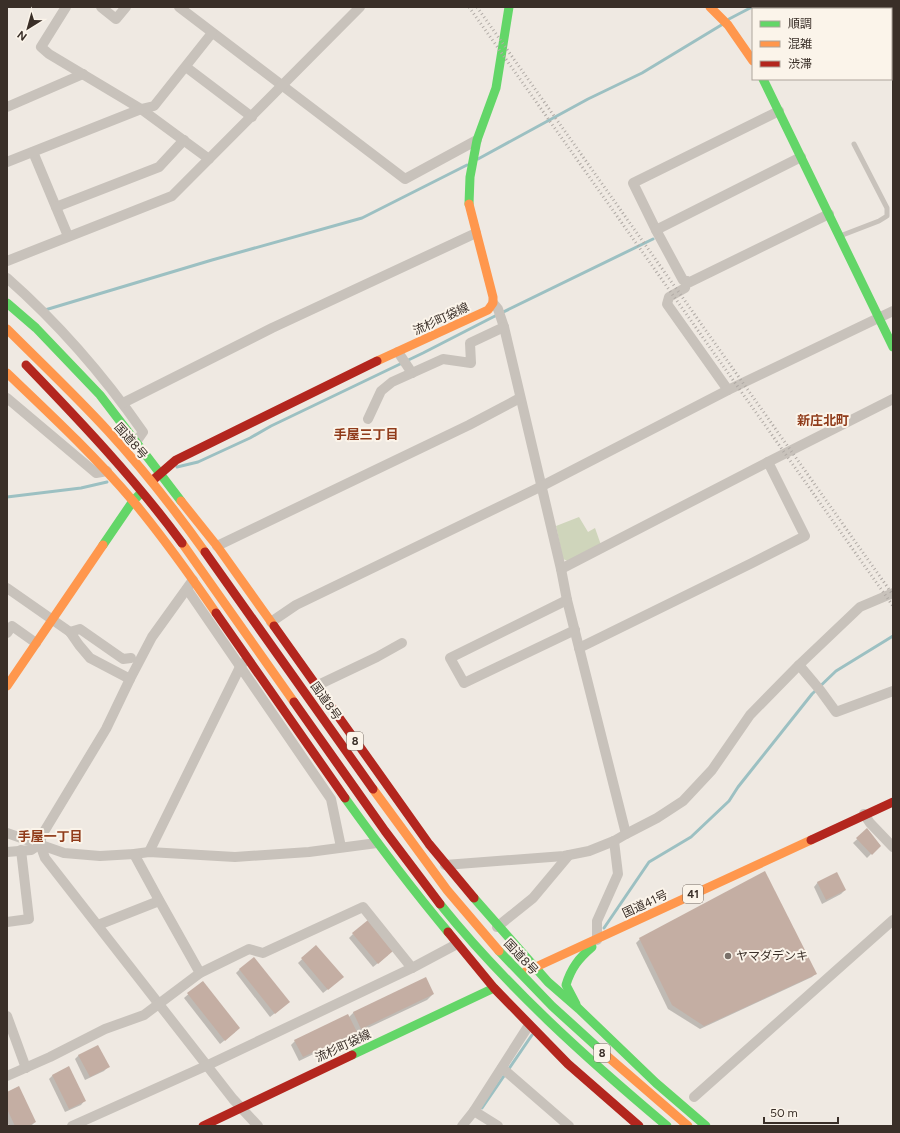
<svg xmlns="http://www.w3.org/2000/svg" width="900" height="1133" viewBox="0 0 900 1133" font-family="Figtree,'Noto Sans JP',sans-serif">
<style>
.green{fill:#cfd5bb}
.shadow{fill:#0003}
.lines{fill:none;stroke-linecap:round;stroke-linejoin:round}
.stream{stroke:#9cc0c2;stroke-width:3}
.building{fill:#c4aea3}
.lane{stroke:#c8c2bb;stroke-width:5}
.street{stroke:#c8c2bb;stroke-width:10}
.fast{stroke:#63d668;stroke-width:9}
.slow{stroke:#ff974d;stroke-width:9}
.jam{stroke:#b3261e;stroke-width:9}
.rail{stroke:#b0aaa5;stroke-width:3;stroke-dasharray:1 3;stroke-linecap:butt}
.fast-bridge{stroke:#63d668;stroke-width:9}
.slow-bridge{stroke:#ff974d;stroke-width:9}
.jam-bridge{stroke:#b3261e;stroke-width:9}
.poi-dot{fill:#797069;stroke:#fbf4ea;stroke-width:1.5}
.labels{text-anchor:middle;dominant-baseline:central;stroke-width:4;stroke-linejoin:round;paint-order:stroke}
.shield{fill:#fbf4ea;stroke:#746a62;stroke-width:1}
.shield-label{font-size:11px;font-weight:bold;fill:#3a2f28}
.street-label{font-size:12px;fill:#3a2f28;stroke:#fbf4ea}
.poi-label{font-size:12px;fill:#3a2f28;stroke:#fbf4ea;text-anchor:start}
.neighbourhood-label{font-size:13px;font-weight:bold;fill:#903b1a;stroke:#fbf4ea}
</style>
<rect width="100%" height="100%" fill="#efe9e2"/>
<path class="green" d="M579 517 588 532 595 528 601 545 570 562 563 559 556 526Z"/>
<g class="shadow">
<path d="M867 830 880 845 867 858 853 843Z"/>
<path d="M818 882 845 890 841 894 822 904 814 887Z"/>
<path d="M353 934 388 955 373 967 349 938Z"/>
<path d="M640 939 816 973 812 977 700 1029 668 1009 636 943Z"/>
<path d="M316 946 338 981 323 993 298 963Z"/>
<path d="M240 969 284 1006 270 1017 236 973Z"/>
<path d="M202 982 235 1032 220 1044 184 998Z"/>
<path d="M433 994 427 1000 355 1034V1033L351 1036 299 1061 291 1045 295 1041 349 1017 354 1012Z"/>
<path d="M79 1055 108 1067 104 1071 85 1080 75 1059Z"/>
<path d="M53 1075 85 1100 81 1105 65 1112 49 1079Z"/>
<path d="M7 1093 35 1122 31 1126H9L7 1122Z"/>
</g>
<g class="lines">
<g class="stream">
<path d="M729 19 752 7"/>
<path d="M478 159 588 99 642 73 723 24"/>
<path d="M45 310 212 260 362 218 467 165"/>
<path d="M177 467 198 462 250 438 271 426 423 353 493 317 653 239"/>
<path d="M7 497 81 488 107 482"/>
<path d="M604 928 649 862 691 837 729 801 738 787 812 694 836 671 893 636"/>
<path d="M482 1108 532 1035"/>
</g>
</g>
<g class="building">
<path d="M867 828 881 846 872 855 856 838Z"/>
<path d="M765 871 817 974 704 1026 672 1005 639 938Z"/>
<path d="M837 872 846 890 826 900 817 882Z"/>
<path d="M368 920 393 951 378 964 352 933Z"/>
<path d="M316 945 344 977 328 990 301 958Z"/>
<path d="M254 957 290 1002 275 1014 239 969Z"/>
<path d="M426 977 434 994 361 1029 353 1012Z"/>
<path d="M203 981 240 1028 225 1041 187 993Z"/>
<path d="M348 1014 357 1032 303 1057 294 1040Z"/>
<path d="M98 1045 110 1067 90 1077 78 1055Z"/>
<path d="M69 1066 86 1101 69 1109 52 1075Z"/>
<path d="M19 1086 36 1122 28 1126H15L7 1109V1092Z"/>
</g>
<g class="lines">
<path class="lane" d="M840 236 879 221 887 216V208L854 144"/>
<g class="street">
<path d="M66 7 41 47 49 54 141 109 209 159"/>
<path d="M101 7 116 19 126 7"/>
<path d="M179 7 405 179 477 140"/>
<path d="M186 67 252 117"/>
<path d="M7 107 83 74"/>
<path d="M779 111 633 183 656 230 683 280 690 282 829 214"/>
<path d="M33 152 68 236"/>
<path d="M7 162 141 109 154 106 212 33"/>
<path d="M56 207 159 167 184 140"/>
<path d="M656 230 801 157"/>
<path d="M7 261 172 196 360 7"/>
<path d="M7 278C58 323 104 376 143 432L136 442"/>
<path d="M687 281 685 288 669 297 667 304 728 390"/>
<path d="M493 303 498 309 504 327 561 569 567 600 626 834"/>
<path d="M398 352 412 373"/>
<path d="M7 398 96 473 107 471"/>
<path d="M123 403 272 328 476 233"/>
<path d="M368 419 381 391 392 382 443 359 471 363 470 343 504 327"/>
<path d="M217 546 469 425 520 398"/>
<path d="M561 569 768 462 893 399"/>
<path d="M7 588 70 632 79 645 90 658 130 679"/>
<path d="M187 589 331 799 341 847"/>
<path d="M567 600 450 658 464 683 575 630"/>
<path d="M271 622 296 605 542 486 728 390 893 311"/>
<path d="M70 632 80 629 123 659 131 658"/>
<path d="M7 633 12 626 36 643"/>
<path d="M579 648 752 563 805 536 768 462"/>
<path d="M799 665 820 690 836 712 893 691"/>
<path d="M316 686 377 657 402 643"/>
<path d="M864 814 870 823 893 847"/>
<path d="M7 833 64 853 100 856 134 854 149 852 235 857 309 852 377 843"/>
<path d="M40 844 45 858 233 1099 258 1126"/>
<path d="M7 852 31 850 40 844 42 835 106 729 130 679 152 637 193 580"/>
<path d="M149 852 240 667 243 663"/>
<path d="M134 854 159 900 200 973"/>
<path d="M445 865 564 856 589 851 614 841 626 834 657 818 683 801 712 770 750 715 799 665 860 607 893 593"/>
<path d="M7 922 29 919 21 850"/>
<path d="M98 925 159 901"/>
<path d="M497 927 533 898 569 855"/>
<path d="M597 940V921L618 874 614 841"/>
<path d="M7 1016 26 1068"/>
<path d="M502 1068 569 1126"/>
<path d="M7 1076 50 1057 105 1029 144 1015 200 973 249 949 263 953 363 907 412 968"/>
<path d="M694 1097 893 920"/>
<path d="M474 1111 498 1126"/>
<path d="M72 1126 208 1065 412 968 457 944"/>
<path d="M462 1126 474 1111 529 1025"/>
</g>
<g class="fast">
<path d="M763 79 893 347"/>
<path d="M469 204 470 177 477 140 496 88 509 7"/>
<path d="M7 303 36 328 100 395 181 501"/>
<path d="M103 545 133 501 139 495"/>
<path d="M345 798C378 844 412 889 448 932"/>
<path d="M474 898 548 982 579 1009 656 1083 706 1126"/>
<path d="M576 1004 566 985C571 968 579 958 592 947"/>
<path d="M352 1055 494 988"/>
</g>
<g class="slow">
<path d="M710 7 728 25 753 61"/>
<path d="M377 361 488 310 493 303V297L469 204"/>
<path d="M7 373C50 414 94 455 133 501 162 536 190 575 216 613"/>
<path d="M181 501 217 546 274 626"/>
<path d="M7 686 103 545"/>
<path d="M525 972 811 840"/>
</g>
<g class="jam">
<path d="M153 480 176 460 377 361"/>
<path d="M216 613 345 798"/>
<path d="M274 626 429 844 474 898"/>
<path d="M811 840 893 802"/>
<path d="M448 932 494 988 568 1064 639 1126"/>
<path d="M203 1126 352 1055"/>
</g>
<g class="rail">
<path d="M469 7 893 606"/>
<path d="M477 7 893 595"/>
</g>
<g class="fast-bridge">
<path d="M440 904C507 987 586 1058 667 1126"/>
<path d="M499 951 552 1006 607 1056"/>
</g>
<g class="slow-bridge">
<path d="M7 329C41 363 76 396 108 431 143 469 175 510 205 552"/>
<path d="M182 543 294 702"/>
<path d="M373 789 447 890 499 951"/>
<path d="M607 1056 688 1126"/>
</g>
<g class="jam-bridge">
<path d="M26 365C81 422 135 479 182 543"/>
<path d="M205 552 373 789"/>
<path d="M294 702 385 831 440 904"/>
</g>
</g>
<circle class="poi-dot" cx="728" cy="956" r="4"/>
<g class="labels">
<g class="shield">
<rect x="347" y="732" width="16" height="18" rx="3"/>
<rect x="683" y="885" width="20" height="18" rx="3"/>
<rect x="594" y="1044" width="16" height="18" rx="3"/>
</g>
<g class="shield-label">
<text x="355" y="741">8</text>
<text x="693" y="894">41</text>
<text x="602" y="1053">8</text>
</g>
<g class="street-label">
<text transform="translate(441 319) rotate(-25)">流杉町袋線</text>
<text transform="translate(131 441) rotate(49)">国道8号</text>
<text transform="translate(326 701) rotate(55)">国道8号</text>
<text transform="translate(645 904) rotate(-25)">国道41号</text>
<text transform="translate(521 957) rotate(47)">国道8号</text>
<text transform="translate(343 1046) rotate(-25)">流杉町袋線</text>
</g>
<g class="poi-label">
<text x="736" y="956">ヤマダデンキ</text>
</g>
<g class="neighbourhood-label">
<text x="823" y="420">新庄北町</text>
<text x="366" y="434">手屋三丁目</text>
<text x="50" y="836">手屋一丁目</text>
</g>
</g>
<rect width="900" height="1133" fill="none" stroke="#3a2f28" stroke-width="16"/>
<rect x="752" y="8" width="140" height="72" fill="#fbf4ea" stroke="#aea59c"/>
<rect x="760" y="21" width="20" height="6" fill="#63d668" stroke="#aea59c"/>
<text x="788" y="28" font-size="12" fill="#3a2f28">順調</text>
<rect x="760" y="41" width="20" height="6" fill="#ff974d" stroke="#aea59c"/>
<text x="788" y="48" font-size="12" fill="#3a2f28">混雑</text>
<rect x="760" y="61" width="20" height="6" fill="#b3261e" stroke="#aea59c"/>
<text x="788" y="68" font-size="12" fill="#3a2f28">渋滞</text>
<g transform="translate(28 28) rotate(217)" stroke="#fbf4ea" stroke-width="3" paint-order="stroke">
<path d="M0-3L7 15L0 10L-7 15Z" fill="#3a2f28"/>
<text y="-6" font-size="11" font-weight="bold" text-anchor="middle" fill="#3a2f28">N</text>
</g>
<path d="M764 1117v6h74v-6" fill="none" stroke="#3a2f28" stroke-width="2"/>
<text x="770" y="1117" font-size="12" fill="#3a2f28" stroke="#fbf4ea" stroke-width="3" paint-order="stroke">50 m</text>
</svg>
